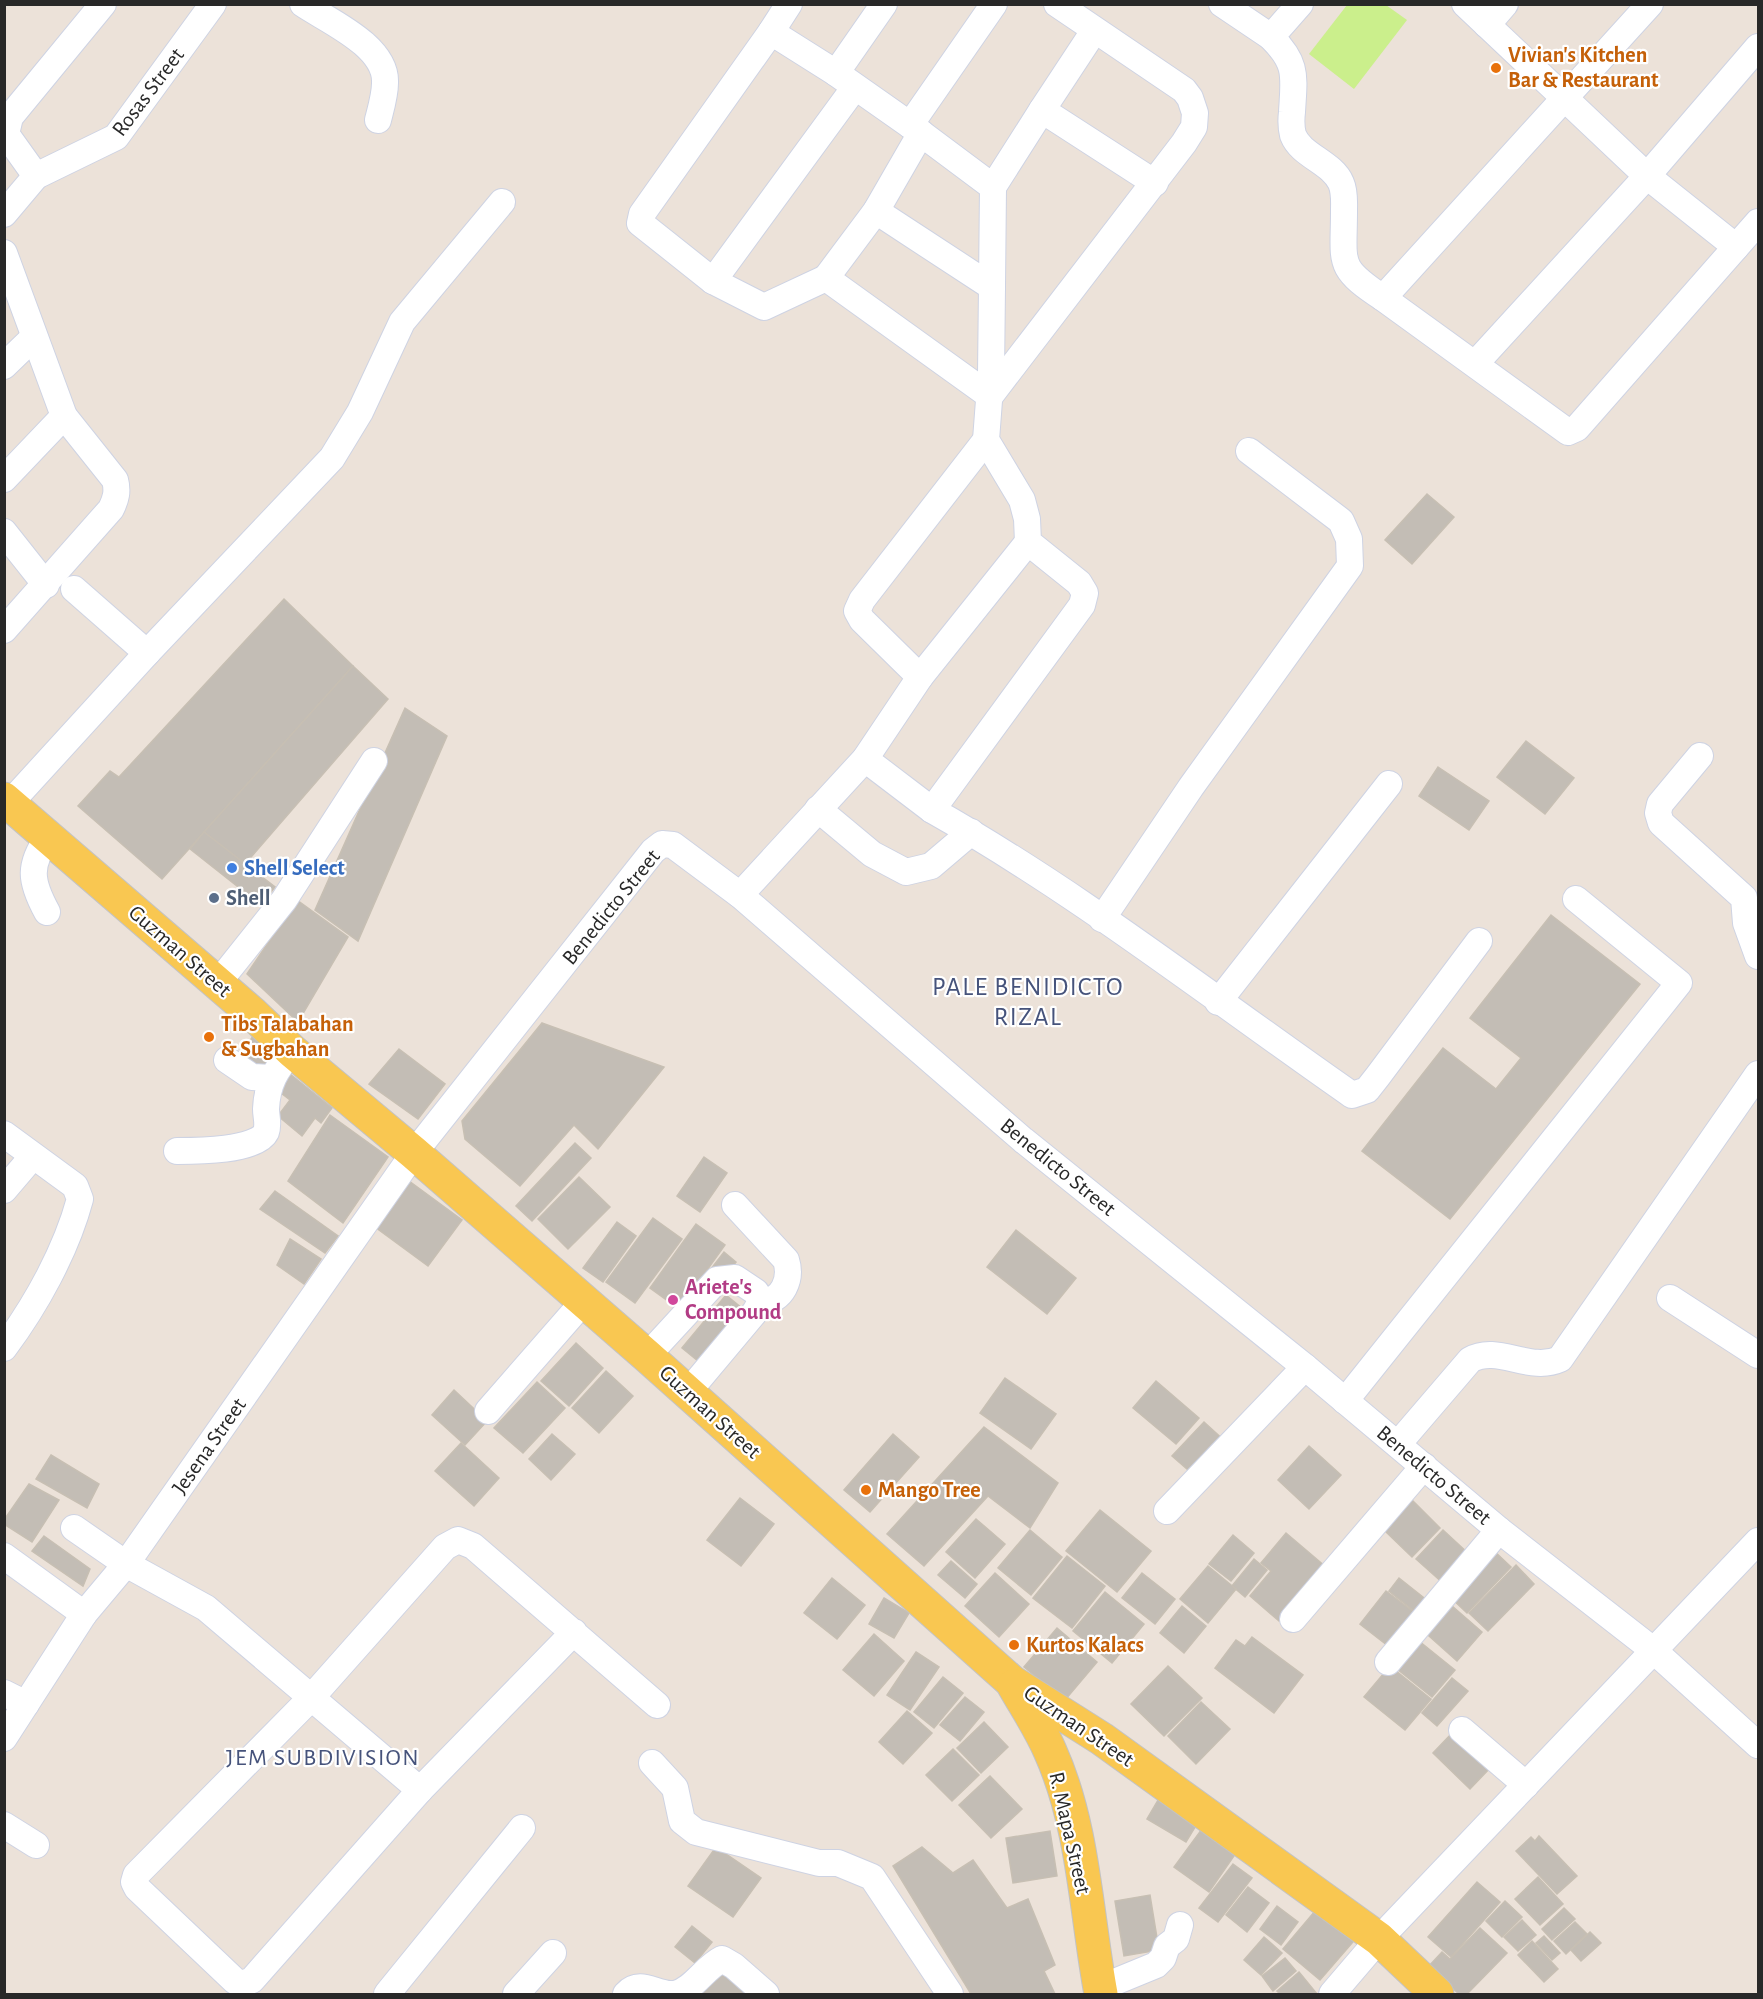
<svg xmlns="http://www.w3.org/2000/svg" width="1763" height="1999" viewBox="0 0 1763 1999" font-family="'Alegreya Sans',sans-serif">
<style>
.pitch{fill:#cbef8c}
.building{fill:#c3bdb5;stroke:#c7bfb3;stroke-width:1.5}
.lines{fill:none;stroke-linecap:round;stroke-linejoin:round}
.minor-casing{stroke:#ced3e3;stroke-width:28}
.major-casing{stroke:#c3c3c3;stroke-width:35}
.minor{stroke:#fff;stroke-width:26}
.major{stroke:#f9c751;stroke-width:33}
.food-dot{fill:#e8710a;stroke:#fff;stroke-width:2}
.shop-dot{fill:#3f7fe0;stroke:#fff;stroke-width:2}
.service-dot{fill:#5c6f8a;stroke:#fff;stroke-width:2}
.hotel-dot{fill:#d1479c;stroke:#fff;stroke-width:2}
.labels{text-anchor:middle;dominant-baseline:central;stroke-width:4.5;stroke-linejoin:round;paint-order:stroke}
.food-label{font-size:22px;font-weight:bold;fill:#c56008;stroke:#fff;text-anchor:start}
.street-label{font-size:22px;fill:#282828;stroke:#fff}
.shop-label{font-size:22px;font-weight:bold;fill:#366cbe;stroke:#fff;text-anchor:start}
.service-label{font-size:22px;font-weight:bold;fill:#4e5e75;stroke:#fff;text-anchor:start}
.hotel-label{font-size:22px;font-weight:bold;fill:#b23c85;stroke:#fff;text-anchor:start}
.neighbourhood-label{font-size:24px;letter-spacing:1.5px;fill:#46537b;stroke:#fff}
.quarter-label{font-size:26px;letter-spacing:1.5px;fill:#46537b;stroke:#fff}
</style>
<rect width="100%" height="100%" fill="#ece2d9"/>
<path class="pitch" d="M1347 5H1386L1407 20 1354 89 1309 54Z"/>
<g class="building">
<path d="M1427 494 1454 517 1412 564 1385 540Z"/>
<path d="M284 599 353 666 162 879 78 806 110 771 119 777Z"/>
<path d="M353 666 388 699 245 864 204 832Z"/>
<path d="M405 708 447 736 358 941 315 910Z"/>
<path d="M1526 741 1574 778 1545 814 1497 777Z"/>
<path d="M1438 767 1489 801 1469 830 1419 796Z"/>
<path d="M204 832 275 887 261 905 190 849Z"/>
<path d="M297 900 348 937 298 1022 247 974Z"/>
<path d="M1551 915 1640 984 1450 1219 1362 1151 1443 1048 1496 1089 1521 1058 1470 1018Z"/>
<path d="M542 1023 664 1067 598 1149 574 1125 520 1186 465 1139 462 1121Z"/>
<path d="M253 1036 278 1056 262 1072 241 1054Z"/>
<path d="M399 1049 445 1084 418 1119 369 1084Z"/>
<path d="M290 1074 332 1108 321 1123 315 1118 302 1136 278 1116 290 1100 277 1090Z"/>
<path d="M330 1115 388 1157 343 1223 288 1181Z"/>
<path d="M575 1143 591 1158 532 1221 516 1206Z"/>
<path d="M704 1157 727 1173 700 1212 677 1196Z"/>
<path d="M579 1177 610 1207 568 1249 538 1219Z"/>
<path d="M405 1178 462 1220 428 1266 371 1224Z"/>
<path d="M275 1191 338 1236 325 1253 260 1209Z"/>
<path d="M653 1218 682 1239 635 1303 606 1282Z"/>
<path d="M617 1222 636 1236 603 1282 583 1268Z"/>
<path d="M696 1224 725 1245 679 1309 650 1288Z"/>
<path d="M1016 1230 1076 1278 1047 1314 987 1267Z"/>
<path d="M290 1239 321 1259 304 1284 277 1265Z"/>
<path d="M724 1252 736 1262 722 1279 711 1269Z"/>
<path d="M726 1295 742 1308 698 1361 682 1348Z"/>
<path d="M576 1343 603 1368 569 1406 541 1381Z"/>
<path d="M606 1371 633 1396 599 1433 572 1408Z"/>
<path d="M1005 1378 1056 1414 1031 1449 980 1413Z"/>
<path d="M1156 1381 1199 1418 1176 1444 1133 1408Z"/>
<path d="M537 1382 565 1408 523 1453 494 1428Z"/>
<path d="M454 1390 487 1421 465 1445 432 1415Z"/>
<path d="M1204 1422 1227 1443 1195 1476 1172 1456Z"/>
<path d="M984 1427 1058 1483 1030 1528 988 1496 924 1566 887 1534Z"/>
<path d="M552 1434 575 1454 551 1480 529 1459Z"/>
<path d="M893 1434 919 1457 870 1512 844 1490Z"/>
<path d="M461 1443 499 1478 474 1506 435 1471Z"/>
<path d="M1309 1446 1341 1475 1309 1509 1278 1480Z"/>
<path d="M51 1455 99 1484 87 1508 36 1479Z"/>
<path d="M29 1484 59 1500 32 1542 4 1524V1520Z"/>
<path d="M740 1498 774 1524 741 1566 707 1540Z"/>
<path d="M1412 1500 1440 1528 1412 1557 1384 1530Z"/>
<path d="M1100 1510 1151 1551 1117 1592 1066 1551Z"/>
<path d="M976 1519 1005 1544 975 1578 946 1552Z"/>
<path d="M1030 1530 1062 1557 1031 1595 998 1568Z"/>
<path d="M1443 1530 1470 1555 1444 1584 1416 1559Z"/>
<path d="M1286 1533 1326 1567 1279 1621 1250 1596 1271 1571 1261 1563Z"/>
<path d="M1233 1535 1254 1553 1231 1581 1209 1564Z"/>
<path d="M44 1536 90 1569 83 1586 32 1551Z"/>
<path d="M1492 1549 1511 1567 1467 1613 1448 1595Z"/>
<path d="M1067 1556 1105 1586 1072 1628 1033 1598Z"/>
<path d="M1254 1559 1267 1570 1245 1597 1232 1586Z"/>
<path d="M951 1561 977 1584 965 1598 938 1575Z"/>
<path d="M1516 1565 1534 1584 1488 1631 1469 1613Z"/>
<path d="M1208 1566 1236 1589 1208 1623 1180 1599Z"/>
<path d="M995 1573 1029 1604 999 1637 965 1606Z"/>
<path d="M1142 1573 1175 1599 1155 1624 1122 1598Z"/>
<path d="M832 1578 865 1605 837 1639 804 1613Z"/>
<path d="M1399 1578 1429 1602 1419 1615 1389 1591Z"/>
<path d="M1386 1591 1419 1616 1392 1649 1360 1624Z"/>
<path d="M1105 1592 1144 1624 1112 1663 1073 1631Z"/>
<path d="M884 1598 909 1613 894 1638 869 1624Z"/>
<path d="M1444 1599 1482 1632 1457 1661 1420 1628Z"/>
<path d="M1182 1606 1206 1626 1184 1653 1160 1633Z"/>
<path d="M1057 1628 1097 1662 1065 1700 1024 1667Z"/>
<path d="M874 1634 904 1661 874 1696 843 1670Z"/>
<path d="M1252 1637 1303 1675 1274 1713 1215 1668 1236 1640 1245 1646Z"/>
<path d="M1414 1637 1455 1670 1432 1697 1392 1665Z"/>
<path d="M916 1652 939 1667 910 1710 887 1695Z"/>
<path d="M1168 1666 1202 1698 1164 1736 1131 1704Z"/>
<path d="M1390 1666 1431 1699 1405 1730 1364 1697Z"/>
<path d="M943 1677 963 1693 934 1728 914 1712Z"/>
<path d="M1452 1678 1468 1691 1437 1726 1422 1713Z"/>
<path d="M965 1697 984 1712 960 1741 940 1725Z"/>
<path d="M1201 1702 1230 1729 1196 1764 1168 1736Z"/>
<path d="M907 1711 932 1733 903 1764 879 1742Z"/>
<path d="M984 1722 1008 1747 981 1773 957 1748Z"/>
<path d="M1453 1732 1490 1768 1470 1789 1433 1753Z"/>
<path d="M953 1749 979 1775 952 1801 926 1775Z"/>
<path d="M990 1776 1022 1809 991 1838 959 1805Z"/>
<path d="M1161 1795 1200 1819 1186 1842 1147 1819Z"/>
<path d="M1202 1829 1236 1853 1209 1892 1174 1867Z"/>
<path d="M1050 1831 1057 1876 1013 1883 1006 1838Z"/>
<path d="M1539 1836 1577 1876 1557 1894 1516 1851 1531 1837 1535 1841Z"/>
<path d="M716 1847 761 1878 733 1917 688 1886Z"/>
<path d="M922 1847 953 1873 973 1860 1007 1908 1028 1899 1055 1965 1044 1971 1055 1994H971L893 1866Z"/>
<path d="M1233 1864 1252 1878 1218 1922 1199 1908Z"/>
<path d="M1538 1877 1563 1904 1540 1925 1515 1899Z"/>
<path d="M1477 1882 1500 1902 1451 1957 1428 1937Z"/>
<path d="M1248 1887 1269 1903 1247 1932 1226 1915Z"/>
<path d="M1150 1895 1159 1950 1124 1956 1115 1901Z"/>
<path d="M1505 1901 1522 1917 1502 1937 1486 1921Z"/>
<path d="M1321 1904 1358 1936 1320 1980 1283 1949Z"/>
<path d="M1277 1906 1298 1922 1281 1945 1260 1929Z"/>
<path d="M1564 1908 1575 1919 1552 1940 1542 1929Z"/>
<path d="M1522 1920 1536 1935 1518 1951 1504 1937Z"/>
<path d="M1575 1922 1587 1934 1566 1954 1554 1941Z"/>
<path d="M692 1926 712 1942 695 1963 675 1947Z"/>
<path d="M1480 1928 1507 1953 1467 1994H1459L1429 1966 1442 1952 1450 1959Z"/>
<path d="M1590 1932 1601 1943 1581 1961 1571 1950Z"/>
<path d="M1544 1936 1560 1953 1552 1960 1536 1943Z"/>
<path d="M1264 1937 1282 1953 1261 1975 1244 1960Z"/>
<path d="M1532 1941 1558 1969 1544 1982 1518 1955Z"/>
<path d="M1285 1958 1296 1971 1273 1991 1262 1976Z"/>
<path d="M722 1970 749 1994H701Z"/>
<path d="M1299 1972 1317 1994H1280L1277 1991Z"/>
</g>
<g class="lines">
<defs>
<g id="minor">
<path d="M303 4C328 21 387 46 385 83 385 95 381 108 378 120"/>
<path d="M994 4 910 125 836 73 771 32 642 214 640 223 713 281 764 307 826 278 990 396 1184 143 1194 127 1195 113 1190 98 1184 90 1057 4"/>
<path d="M1222 4 1271 37"/>
<path d="M1300 4 1271 37C1298 64 1294 76 1292 112 1291 120 1291 127 1293 135 1301 156 1332 162 1341 183 1345 192 1344 202 1344 211 1344 264 1336 267 1383 298L1650 4"/>
<path d="M1465 4 1647 176 1736 247"/>
<path d="M1487 25 1505 4"/>
<path d="M771 32 789 4"/>
<path d="M836 73 884 4"/>
<path d="M1042 110 1094 31"/>
<path d="M910 125 993 187 1042 110 1155 183"/>
<path d="M36 176 6 134 10 117 103 4"/>
<path d="M876 211 992 287 993 187"/>
<path d="M4 214 36 176 116 137 213 4"/>
<path d="M4 253 64 416 115 480C118 491 116 499 111 509L4 630"/>
<path d="M826 278 876 211 921 133"/>
<path d="M713 281 855 87"/>
<path d="M992 287 991 374 986 440 1022 500 1027 519 1028 542 1079 583 1085 593 1082 605 932 810C1079 893 1214 999 1352 1095L1367 1090 1378 1076 1479 941"/>
<path d="M1383 298 1568 432 1577 428 1758 222"/>
<path d="M1475 364 1647 176 1758 47"/>
<path d="M4 366 34 337"/>
<path d="M4 479 64 416"/>
<path d="M4 532 46 585"/>
<path d="M74 589 147 653"/>
<path d="M920 677 862 620 857 611 862 600 986 440"/>
<path d="M1700 756 1660 804 1658 813 1661 823 1744 898 1746 923 1758 956"/>
<path d="M865 759 932 810"/>
<path d="M10 803 147 653 332 458 360 412 402 322 502 202"/>
<path d="M818 809 872 854 906 872 931 866 971 832"/>
<path d="M740 895 865 759 920 677 1028 542"/>
<path d="M47 912C30 881 28 865 49 836"/>
<path d="M1102 919 1191 787 1350 566 1349 539 1341 521 1249 451"/>
<path d="M217 984 284 900 374 761"/>
<path d="M1218 1002 1389 784"/>
<path d="M227 1060 252 1077 271 1078"/>
<path d="M4 1134 75 1186 80 1199C66 1251 36 1305 4 1348"/>
<path d="M177 1151C196 1151 257 1151 266 1132 269 1124 266 1117 266 1109 267 1084 276 1069 292 1051"/>
<path d="M4 1190 33 1156"/>
<path d="M735 1205 786 1260C792 1279 783 1301 761 1302"/>
<path d="M1670 1298 1758 1355"/>
<path d="M647 1356 717 1280 735 1278 756 1292 761 1302 755 1312 688 1392"/>
<path d="M1345 1401 1679 983 1576 899"/>
<path d="M488 1411 584 1301"/>
<path d="M1398 1444 1470 1360C1498 1344 1529 1373 1560 1359L1758 1074"/>
<path d="M1167 1511 1305 1367"/>
<path d="M74 1528 126 1564 206 1608 420 1790"/>
<path d="M4 1556 84 1614"/>
<path d="M1293 1619 1424 1466"/>
<path d="M574 1632 420 1790 252 1980 243 1984 235 1981 137 1888 134 1882 136 1875 310 1699 445 1547 458 1540 473 1546 657 1705"/>
<path d="M1388 1662 1499 1530"/>
<path d="M4 1693 26 1704"/>
<path d="M1462 1730 1526 1785"/>
<path d="M4 1738 84 1614 126 1564 414 1153 653 851 662 844 673 845 740 895 1023 1140 1305 1367 1499 1530 1653 1650 1758 1745"/>
<path d="M652 1763 675 1788 682 1821 696 1832 819 1863H838L872 1877 950 1994"/>
<path d="M4 1825 36 1845"/>
<path d="M1100 1988 1156 1965 1163 1958 1167 1946 1176 1939 1180 1925"/>
<path d="M387 1994 522 1828"/>
<path d="M516 1994 553 1953"/>
<path d="M626 1994C640 1979 655 1994 671 1994"/>
<path d="M675 1994C694 1989 704 1968 722 1959L734 1966 766 1994"/>
<path d="M1332 1994 1379 1939 1758 1541"/>
</g>
<g id="major">
<path d="M4 799 252 1013 292 1051 414 1153 647 1356 1012 1682 1102 1739 1379 1939 1437 1994"/>
<path d="M1014 1686C1026 1707 1040 1728 1050 1751 1084 1826 1086 1914 1101 1994"/>
</g>
</defs>
<use href="#minor" class="minor-casing"/>
<use href="#major" class="major-casing"/>
<use href="#minor" class="minor"/>
<use href="#major" class="major"/>
</g>
<g class="food-dot">
<circle cx="1496" cy="68" r="6"/>
<circle cx="209" cy="1037" r="6"/>
<circle cx="866" cy="1490" r="6"/>
<circle cx="1014" cy="1645" r="6"/>
</g>
<circle class="shop-dot" cx="232" cy="868" r="6"/>
<circle class="service-dot" cx="214" cy="898" r="6"/>
<circle class="hotel-dot" cx="673" cy="1300" r="6"/>
<g class="labels">
<g class="food-label">
<text x="1508" y="55">Vivian's Kitchen<tspan x="1508" dy="25">Bar &amp; Restaurant</tspan></text>
<text x="221" y="1024">Tibs Talabahan<tspan x="221" dy="25">&amp; Sugbahan</tspan></text>
<text x="878" y="1490">Mango Tree</text>
<text x="1026" y="1645">Kurtos Kalacs</text>
</g>
<g class="street-label">
<text transform="translate(148 92) rotate(-53)">Rosas Street</text>
<text transform="translate(611 907) rotate(-51)">Benedicto Street</text>
<text transform="translate(180 951) rotate(41)">Guzman Street</text>
<text transform="translate(1058 1167) rotate(39)">Benedicto Street</text>
<text transform="translate(710 1412) rotate(42)">Guzman Street</text>
<text transform="translate(209 1446) rotate(-55)">Jesena Street</text>
<text transform="translate(1434 1475) rotate(40)">Benedicto Street</text>
<text transform="translate(1079 1726) rotate(34)">Guzman Street</text>
<text transform="translate(1070 1833) rotate(77)">R. Mapa Street</text>
</g>
<g class="shop-label">
<text x="244" y="868">Shell Select</text>
</g>
<g class="service-label">
<text x="226" y="898">Shell</text>
</g>
<g class="hotel-label">
<text x="685" y="1287">Ariete's<tspan x="685" dy="25">Compound</tspan></text>
</g>
<g class="neighbourhood-label">
<text x="323" y="1758">JEM SUBDIVISION</text>
</g>
<g class="quarter-label">
<text x="1028" y="987">PALE BENIDICTO<tspan x="1028" dy="30">RIZAL</tspan></text>
</g>
</g>
<rect width="1763" height="1999" fill="none" stroke="#282828" stroke-width="12"/>
</svg>
